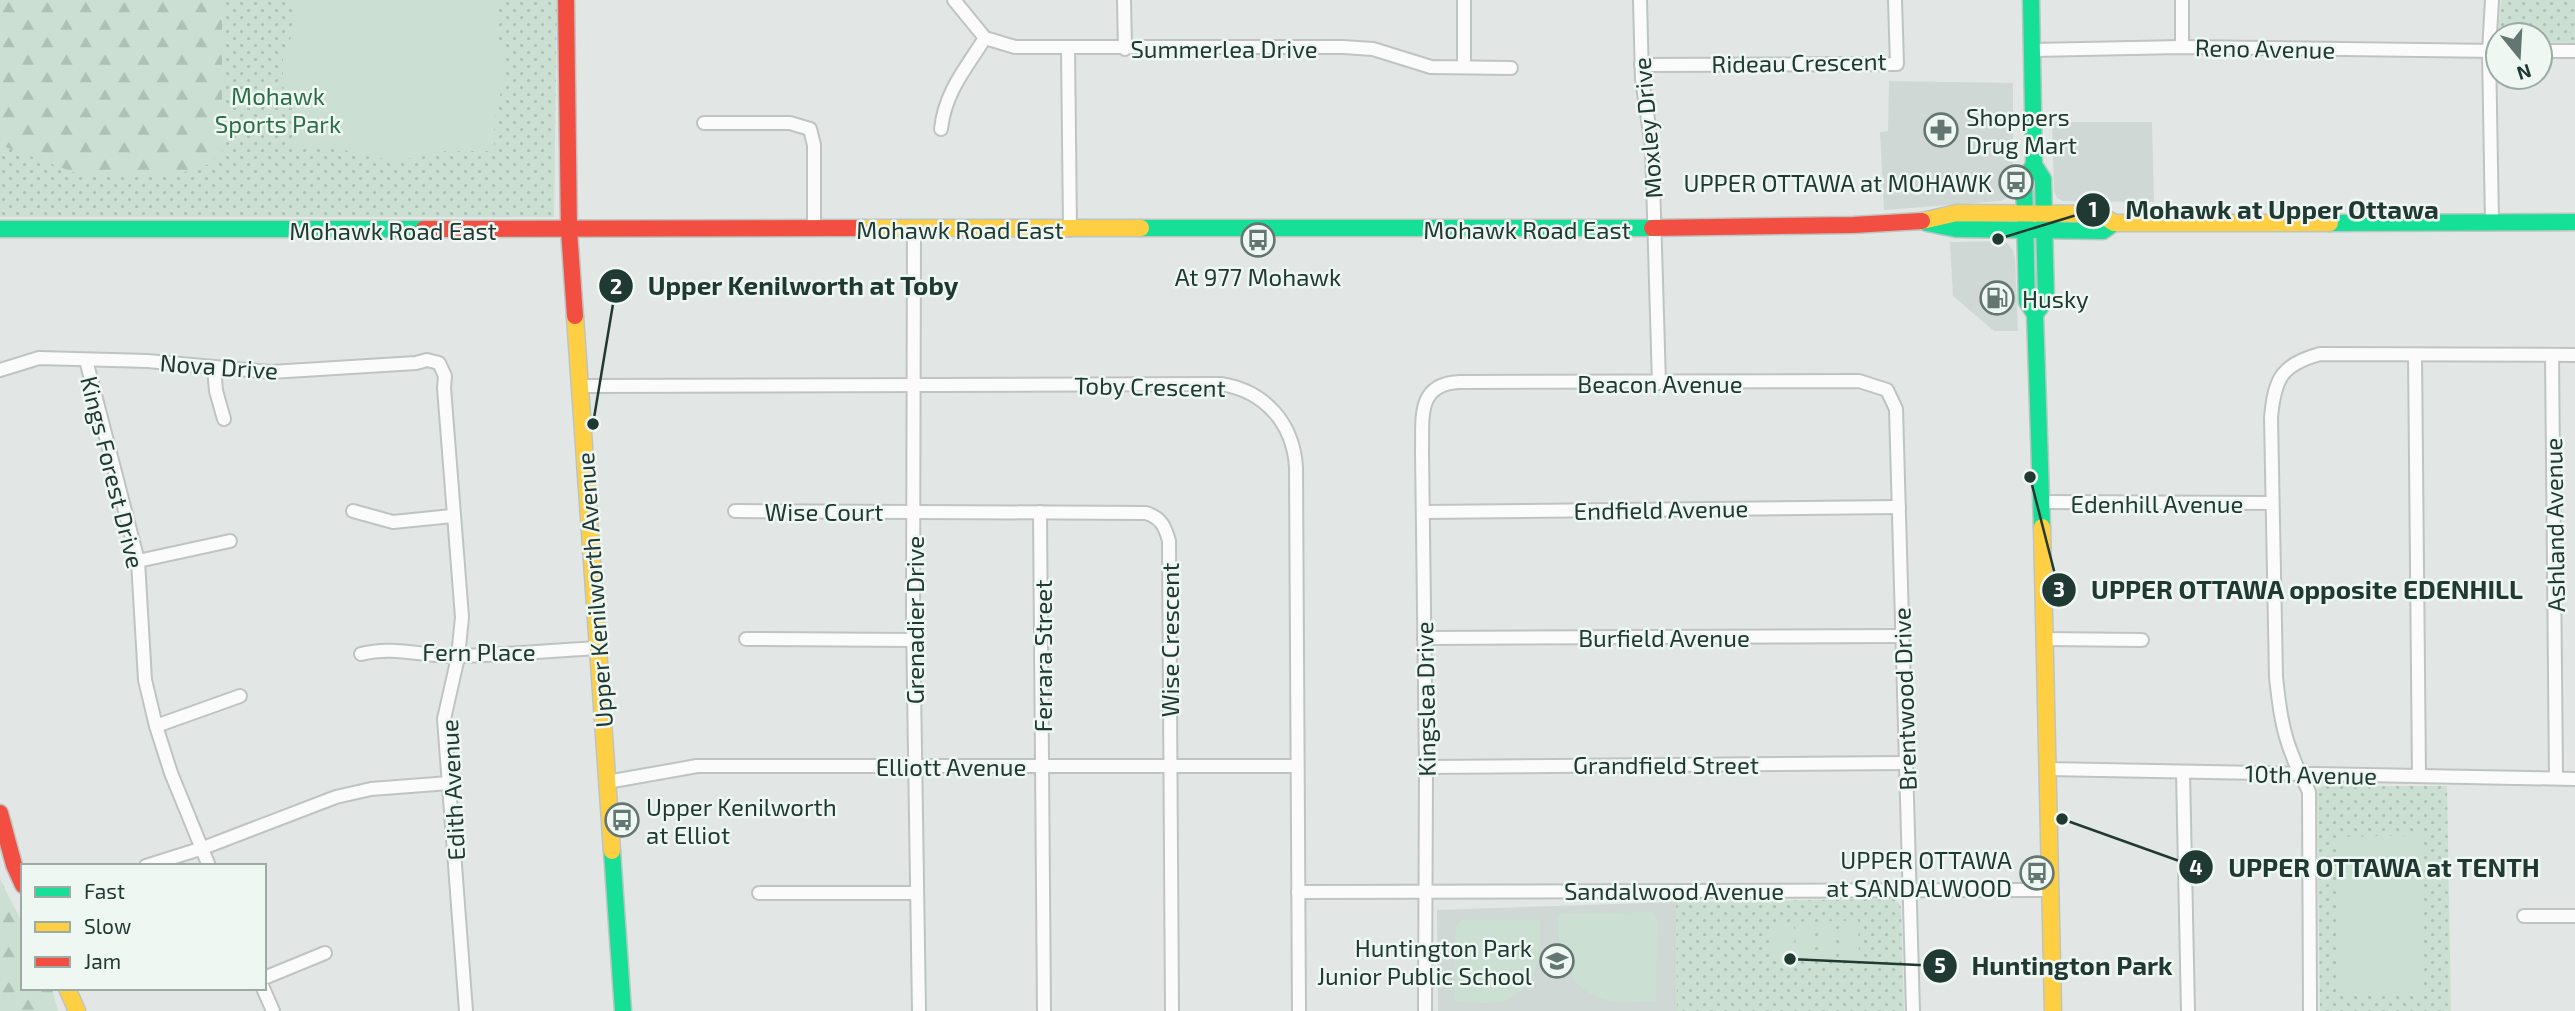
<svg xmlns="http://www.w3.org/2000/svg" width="2575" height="1011" viewBox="0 0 2575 1011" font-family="'Exo 2',sans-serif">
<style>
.built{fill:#cfd8d5}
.green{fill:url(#green-dots)}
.forest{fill:url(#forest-firs)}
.pitch{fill:#cbe0d2}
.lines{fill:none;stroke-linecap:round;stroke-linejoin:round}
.street-casing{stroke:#bfc4c2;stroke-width:16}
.fast-casing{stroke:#bdc5c2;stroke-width:19}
.slow-casing{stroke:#bdc5c2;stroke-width:19}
.jam-casing{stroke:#bdc5c2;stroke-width:19}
.street{stroke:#fbfbfb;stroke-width:12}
.fast{stroke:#16e098;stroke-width:16}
.slow{stroke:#ffcf43;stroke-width:16}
.jam{stroke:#f24e42;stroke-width:16}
.labels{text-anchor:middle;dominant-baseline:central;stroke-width:5;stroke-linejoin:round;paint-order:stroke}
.street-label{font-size:24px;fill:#203933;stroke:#eff7f3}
.park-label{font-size:24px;fill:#2c6e47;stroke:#eff7f3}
.poi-label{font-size:24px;fill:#203933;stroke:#eff7f3;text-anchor:start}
.leader{fill:none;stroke:#203933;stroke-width:2.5}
.callout-dot{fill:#203933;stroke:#eff7f3;stroke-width:2.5}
.mark-label{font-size:21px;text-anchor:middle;font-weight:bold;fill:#fff}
.callout-label{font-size:26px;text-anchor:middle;font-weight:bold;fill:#203933;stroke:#eff7f3;stroke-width:5;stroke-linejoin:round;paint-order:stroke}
</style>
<defs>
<pattern id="green-dots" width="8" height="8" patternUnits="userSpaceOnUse" patternTransform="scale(1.75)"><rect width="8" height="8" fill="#cbe0d2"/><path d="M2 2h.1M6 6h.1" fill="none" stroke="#aec1b5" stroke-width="1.8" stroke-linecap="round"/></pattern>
<pattern id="forest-firs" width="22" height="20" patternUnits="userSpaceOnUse" patternTransform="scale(1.75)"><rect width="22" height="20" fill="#cbe0d2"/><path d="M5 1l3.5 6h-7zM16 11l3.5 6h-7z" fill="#aec1b5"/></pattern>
</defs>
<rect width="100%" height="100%" fill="#e2e7e5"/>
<g class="built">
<path d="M1889 81 2013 83V189L2010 196 2001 201 1884 210 1880 132 1888 131Z"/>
<path d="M2052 122H2152L2154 202 2063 201 2057 198 2054 191Z"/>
<path d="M2005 241 2013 250 2015 258 2018 331H1994L1953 296 1950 242Z"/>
<path d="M1676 902 1677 1011H1438L1437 910Z"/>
</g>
<g class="green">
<path d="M0 0H557L554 217H0Z"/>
<path d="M2501 0H2575V43L2540 42V35H2498Z"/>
<path d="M2323 786H2447L2451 1011H2320L2317 789Z"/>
<path d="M1895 899 1901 907 1904 1011H1677L1676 902Z"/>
</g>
<g class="forest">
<path d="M0 0H222V151L209 164 176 175 84 176 0 145Z"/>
<path d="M0 879 23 924V988H52L58 1011H0Z"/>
</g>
<g class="pitch">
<path d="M293 0H495V38L504 54V87L495 105 494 151H440L418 158 391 160 360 155 342 149H292V108L283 86V56L293 33Z"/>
<path d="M2421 835 2424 993 2338 995 2336 837Z"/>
<path d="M1652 912 1657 920 1656 1001C1642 1001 1626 1004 1613 1001 1567 994 1557 953 1558 914Z"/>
<path d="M1462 920H1540C1541 959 1537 1000 1488 1003 1477 1003 1465 1002 1454 1001L1456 926Z"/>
<path d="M1858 920 1859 958H1842L1841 921Z"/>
<path d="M1813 921V959H1796L1795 922Z"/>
<path d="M1818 921H1835L1836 958H1819Z"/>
<path d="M1773 922H1790L1791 959H1773Z"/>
</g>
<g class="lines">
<defs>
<g id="street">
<path d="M954 0 985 38 1015 47H1343L1373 49 1431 67 1511 68"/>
<path d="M1124 0 1125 49"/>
<path d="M1464 0V67"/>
<path d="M1640 0 1642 79 1652 147 1659 383"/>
<path d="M2492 0 2489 51 2492 222"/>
<path d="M2182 47V0"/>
<path d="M1068 48 1070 230"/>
<path d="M2031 50 2182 47 2498 51"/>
<path d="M2540 51H2575"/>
<path d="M1641 65 1897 64 1895 0"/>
<path d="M704 123H790L810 129 814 145V229"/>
<path d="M941 129C945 92 966 68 985 38"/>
<path d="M914 229 913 622 919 1011"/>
<path d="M2415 355 2419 776"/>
<path d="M2552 355 2556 778"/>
<path d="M86 360 138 561 145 680 156 726 171 773 209 866"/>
<path d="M214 368 216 391 224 419"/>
<path d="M0 370 39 358 148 361 271 372 416 363 427 360 439 363 445 376 444 388 462 617 458 657 444 719 466 1011"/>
<path d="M581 386 1221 384C1265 391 1293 423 1296 467L1299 1011"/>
<path d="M2041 502 2272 503"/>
<path d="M353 511 393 522 452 516"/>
<path d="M735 511 1146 513C1161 518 1165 526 1169 541L1172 1011"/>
<path d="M1040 512 1044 1011"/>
<path d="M1423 512 1899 507"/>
<path d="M138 561 230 541"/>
<path d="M1424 638 1903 636"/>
<path d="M746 639 914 640"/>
<path d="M2044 639 2142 640"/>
<path d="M361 654C394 645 424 657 457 656 503 655 550 651 596 648"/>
<path d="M156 726 240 696"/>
<path d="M1426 767 1906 763"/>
<path d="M2047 769 2575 779"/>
<path d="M2183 772 2188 1011"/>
<path d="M607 782 697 766H1296"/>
<path d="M146 866 203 848 336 797 371 789 449 783"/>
<path d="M1298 892 2050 890"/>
<path d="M759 893H917"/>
<path d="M2524 916H2575"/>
<path d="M264 978 325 953"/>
<path d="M263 988 273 1011"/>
<path d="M1425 1011 1426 767 1422 451C1423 419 1416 384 1459 382L1859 381 1887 390 1896 409 1913 1011"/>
<path d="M2310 1011 2309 792C2304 780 2297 769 2293 757 2282 731 2279 705 2276 677L2271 417C2275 378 2281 365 2320 354L2575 355"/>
</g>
<g id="fast">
<path d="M2031 0 2034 165 2043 179 2046 300 2035 314"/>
<path d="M2034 165 2024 179 2027 302 2035 314 2042 527"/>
<path d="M1927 223 1956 229 2103 231 2114 223"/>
<path d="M2330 223 2575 222"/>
<path d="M1141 228H1652"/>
<path d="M0 229H424"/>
<path d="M612 851 623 1011"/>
</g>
<g id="slow">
<path d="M1922 221 1957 213 2100 214 2114 223H2330"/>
<path d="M859 228H1141"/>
<path d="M575 316 612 851"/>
<path d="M2042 527 2053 1011"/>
<path d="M67 988 77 1011"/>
</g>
<g id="jam">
<path d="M566 0 569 230 575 316"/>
<path d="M1652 228 1853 225 1922 221"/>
<path d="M424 229 859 228"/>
<path d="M0 813 14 865 23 885"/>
</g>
</defs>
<use href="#street" class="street-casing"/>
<use href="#fast" class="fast-casing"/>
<use href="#slow" class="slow-casing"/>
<use href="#jam" class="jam-casing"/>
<use href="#street" class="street"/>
<use href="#fast" class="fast"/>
<use href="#slow" class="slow"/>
<use href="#jam" class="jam"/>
</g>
<defs>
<symbol id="pharmacy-ring" viewBox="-11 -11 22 22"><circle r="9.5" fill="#eff7f3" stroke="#647671" stroke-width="1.5"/><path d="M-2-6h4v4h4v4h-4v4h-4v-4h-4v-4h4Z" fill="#647671"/></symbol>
<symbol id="bus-ring" viewBox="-11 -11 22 22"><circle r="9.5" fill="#eff7f3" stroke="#647671" stroke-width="1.5"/><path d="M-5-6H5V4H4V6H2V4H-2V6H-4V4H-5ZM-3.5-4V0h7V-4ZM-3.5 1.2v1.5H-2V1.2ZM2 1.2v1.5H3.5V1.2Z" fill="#647671"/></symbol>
<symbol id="fuel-ring" viewBox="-11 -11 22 22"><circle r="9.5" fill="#eff7f3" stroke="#647671" stroke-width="1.5"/><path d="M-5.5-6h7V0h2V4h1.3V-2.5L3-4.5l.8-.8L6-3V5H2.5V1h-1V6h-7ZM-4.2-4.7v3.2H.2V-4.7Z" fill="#647671"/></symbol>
<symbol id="school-ring" viewBox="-11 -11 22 22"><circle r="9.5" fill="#eff7f3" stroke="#647671" stroke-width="1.5"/><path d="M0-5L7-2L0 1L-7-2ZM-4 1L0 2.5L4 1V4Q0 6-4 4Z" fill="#647671"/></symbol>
</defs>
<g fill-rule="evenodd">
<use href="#pharmacy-ring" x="1922" y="111" width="38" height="38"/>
<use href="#bus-ring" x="1997" y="163" width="38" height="38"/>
<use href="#bus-ring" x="1239" y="221" width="38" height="38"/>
<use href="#fuel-ring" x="1978" y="279" width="38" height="38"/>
<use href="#bus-ring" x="603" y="801" width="38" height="38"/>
<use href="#bus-ring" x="2018" y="854" width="38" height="38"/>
<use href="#school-ring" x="1538" y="942" width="38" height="38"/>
</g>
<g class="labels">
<g class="street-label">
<text x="1224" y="48">Summerlea Drive</text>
<text transform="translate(2265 48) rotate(1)">Reno Avenue</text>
<text transform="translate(1799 62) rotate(-1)">Rideau Crescent</text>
<text transform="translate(1647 128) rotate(-95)">Moxley Drive</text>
<text x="960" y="229">Mohawk Road East</text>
<text x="1527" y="229">Mohawk Road East</text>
<text x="393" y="230">Mohawk Road East</text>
<text transform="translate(219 366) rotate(4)">Nova Drive</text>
<text x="1660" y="383">Beacon Avenue</text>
<text transform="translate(1150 386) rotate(1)">Toby Crescent</text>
<text transform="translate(113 472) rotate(76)">Kings Forest Drive</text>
<text x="2157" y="503">Edenhill Avenue</text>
<text transform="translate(1661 509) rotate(-1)">Endfield Avenue</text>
<text x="824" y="511">Wise Court</text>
<text transform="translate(2554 525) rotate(-91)">Ashland Avenue</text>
<text transform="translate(594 590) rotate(-94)">Upper Kenilworth Avenue</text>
<text transform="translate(914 620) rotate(-90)">Grenadier Drive</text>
<text x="1664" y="637">Burfield Avenue</text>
<text transform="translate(1169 640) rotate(-90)">Wise Crescent</text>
<text x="479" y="651">Fern Place</text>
<text transform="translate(1042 656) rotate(-90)">Ferrara Street</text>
<text transform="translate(1425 699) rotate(-91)">Kingslea Drive</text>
<text transform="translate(1904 699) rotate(-92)">Brentwood Drive</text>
<text x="1666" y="764">Grandfield Street</text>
<text x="951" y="766">Elliott Avenue</text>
<text transform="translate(2311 774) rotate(1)">10th Avenue</text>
<text transform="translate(452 790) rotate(-93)">Edith Avenue</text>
<text x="1674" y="890">Sandalwood Avenue</text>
</g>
<g class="park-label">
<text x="278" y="95">Mohawk<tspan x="278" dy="28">Sports Park</tspan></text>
</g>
<g class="poi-label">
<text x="1966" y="116">Shoppers<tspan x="1966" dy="28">Drug Mart</tspan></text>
<text x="1992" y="182" text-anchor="end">UPPER OTTAWA at MOHAWK</text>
<text x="1258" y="276" text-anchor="middle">At 977 Mohawk</text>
<text x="2022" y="298">Husky</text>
<text x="646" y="806">Upper Kenilworth<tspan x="646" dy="28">at Elliot</tspan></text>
<text x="2012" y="859" text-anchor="end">UPPER OTTAWA<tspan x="2012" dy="28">at SANDALWOOD</tspan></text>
<text x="1532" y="947" text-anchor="end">Huntington Park<tspan x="1532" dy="28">Junior Public School</tspan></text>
</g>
</g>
<path class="leader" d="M1998 239L2093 210M593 424L616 286M2030 477L2059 590M2062 819L2196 867M1790 959L1940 966"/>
<g class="callout-dot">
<circle cx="1998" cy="239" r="7"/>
<circle cx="593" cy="424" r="7"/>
<circle cx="2030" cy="477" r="7"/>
<circle cx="2062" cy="819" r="7"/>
<circle cx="1790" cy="959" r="7"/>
<circle cx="2093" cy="210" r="18"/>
<circle cx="616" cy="286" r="18"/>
<circle cx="2059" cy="590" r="18"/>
<circle cx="2196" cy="867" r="18"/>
<circle cx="1940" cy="966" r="18"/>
</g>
<g class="mark-label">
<text x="2093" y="217">1</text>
<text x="616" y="294">2</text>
<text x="2059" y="597">3</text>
<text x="2196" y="875">4</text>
<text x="1940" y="973">5</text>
</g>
<g class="callout-label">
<text x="2282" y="219">Mohawk at Upper Ottawa</text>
<text x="803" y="295">Upper Kenilworth at Toby</text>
<text x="2307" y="599">UPPER OTTAWA opposite EDENHILL</text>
<text x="2384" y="877">UPPER OTTAWA at TENTH</text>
<text x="2072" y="975">Huntington Park</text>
</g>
<rect x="21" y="864" width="245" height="126" fill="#eff7f3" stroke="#9caba6" stroke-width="2"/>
<rect x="35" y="887" width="35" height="10" fill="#16e098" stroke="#9caba6" stroke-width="2"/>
<text x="84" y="899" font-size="21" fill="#203933">Fast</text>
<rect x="35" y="922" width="35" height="10" fill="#ffcf43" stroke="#9caba6" stroke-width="2"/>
<text x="84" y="934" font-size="21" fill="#203933">Slow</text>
<rect x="35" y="957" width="35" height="10" fill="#f24e42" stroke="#9caba6" stroke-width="2"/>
<text x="84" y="969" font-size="21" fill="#203933">Jam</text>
<g transform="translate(2519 56) rotate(162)"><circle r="33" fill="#eff7f3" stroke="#9caba6" stroke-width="2"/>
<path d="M0-5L12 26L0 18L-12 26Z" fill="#647671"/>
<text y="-10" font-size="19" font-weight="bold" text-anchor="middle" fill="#203933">N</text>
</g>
</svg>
